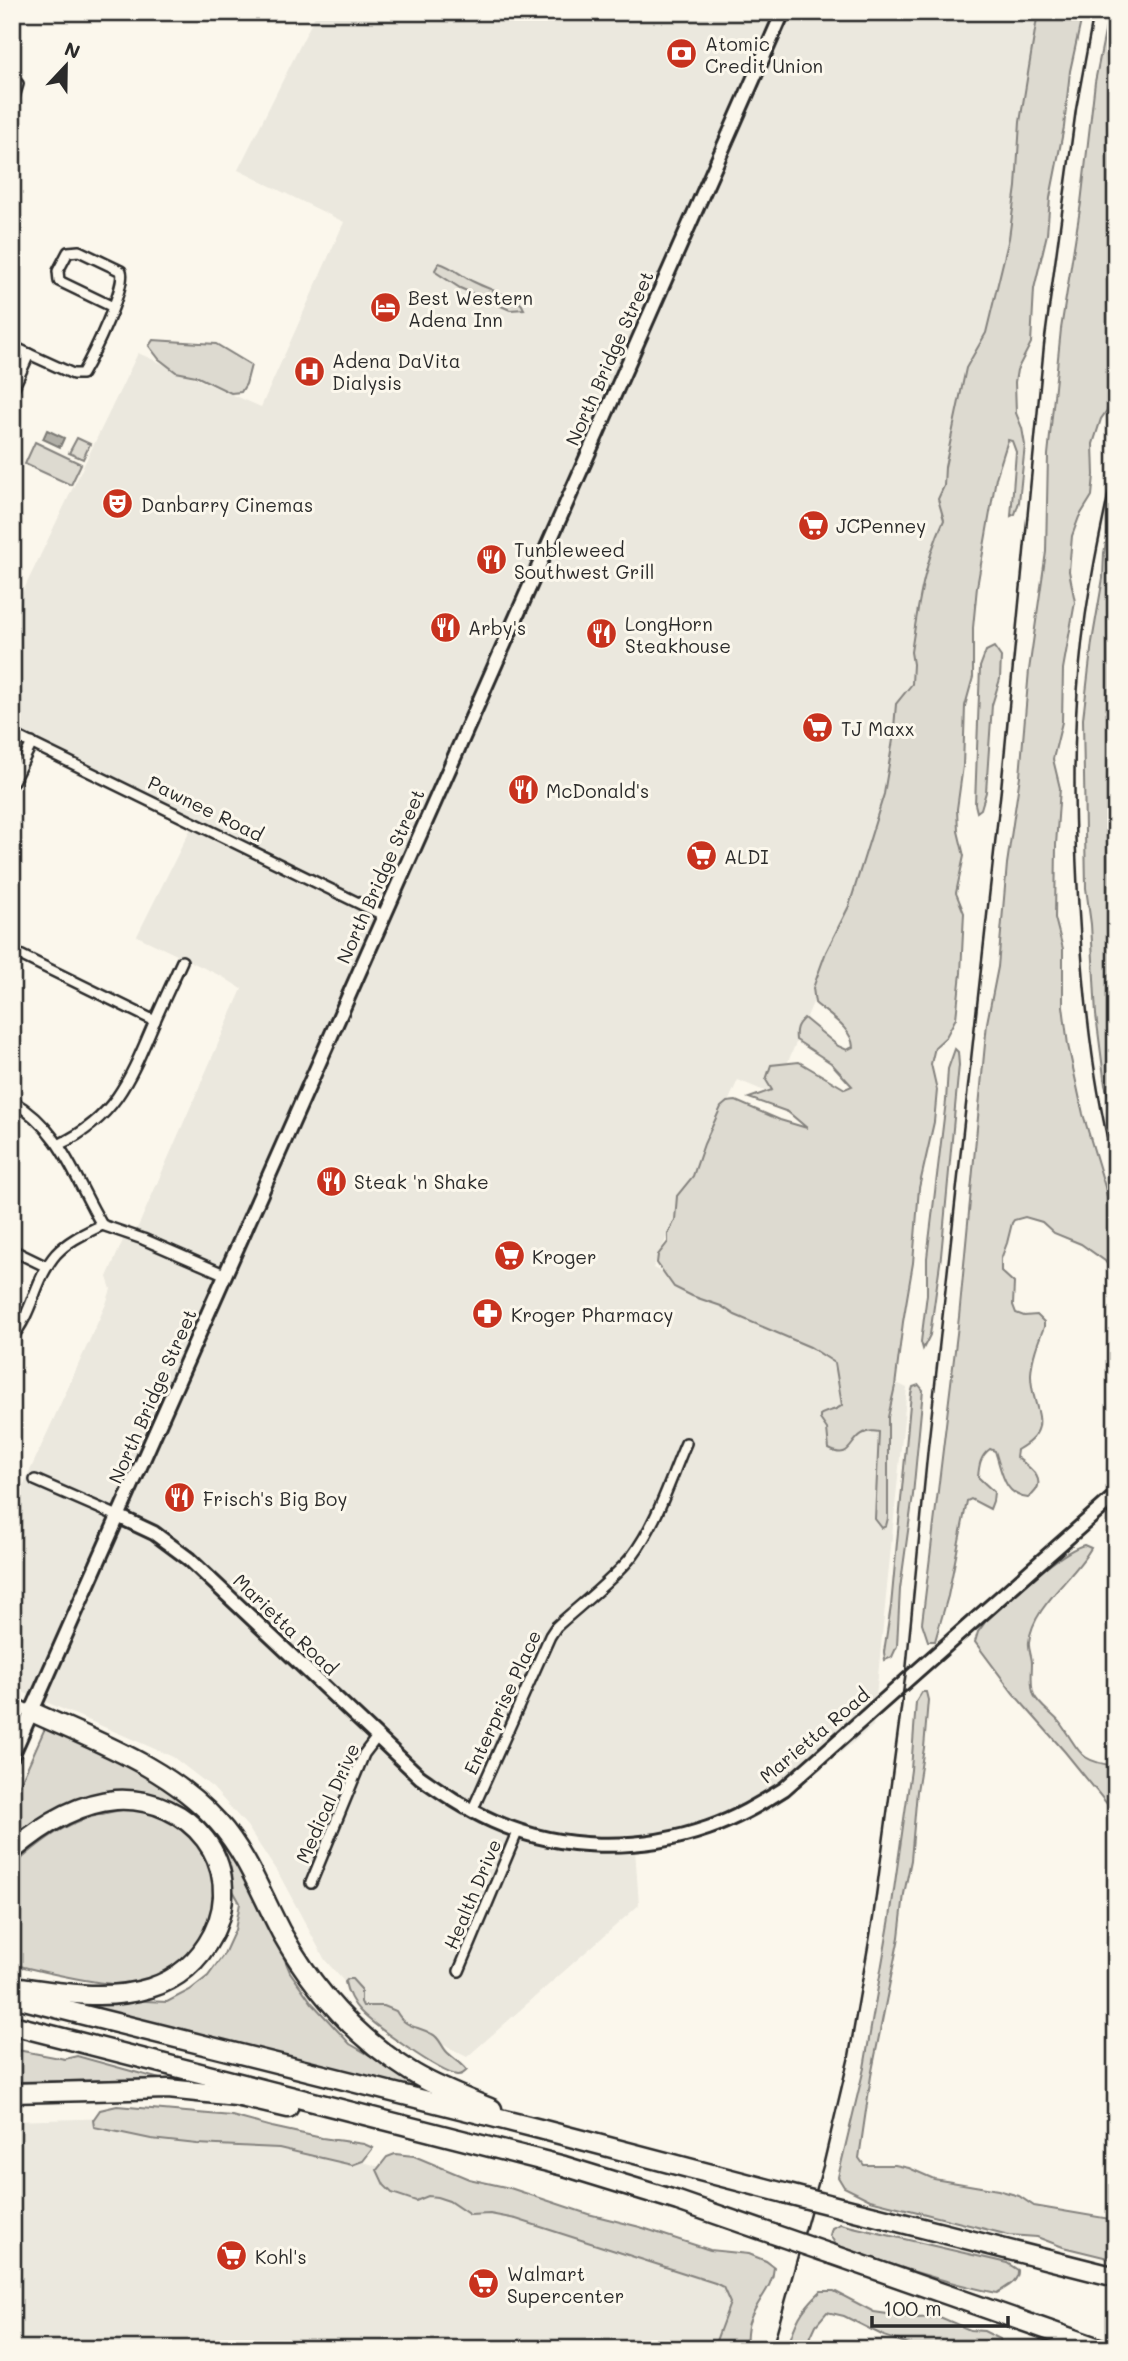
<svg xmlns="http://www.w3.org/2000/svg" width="1128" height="2361" viewBox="0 0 1128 2361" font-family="Mali,sans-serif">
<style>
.built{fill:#ebe8de}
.green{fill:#dddad0;stroke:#84827e;stroke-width:2}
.water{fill:#b1afa7;stroke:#7b7a75;stroke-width:2}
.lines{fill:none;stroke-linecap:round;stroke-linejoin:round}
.street-casing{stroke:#2b2b2b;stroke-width:14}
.secondary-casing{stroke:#2b2b2b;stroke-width:18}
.highway-casing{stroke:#2b2b2b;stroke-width:23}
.street{stroke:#fbf7ec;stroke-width:9}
.secondary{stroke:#fbf7ec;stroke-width:12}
.highway{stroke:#fbf7ec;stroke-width:18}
.rail{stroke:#2b2b2b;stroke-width:2.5}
.highway-bridge-casing{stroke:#2b2b2b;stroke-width:23;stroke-linecap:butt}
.highway-bridge{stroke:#fbf7ec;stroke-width:18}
.labels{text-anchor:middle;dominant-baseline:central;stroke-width:6;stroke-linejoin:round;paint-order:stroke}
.poi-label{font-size:19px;fill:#2b2b2b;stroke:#fbf7ec;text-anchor:start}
.street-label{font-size:19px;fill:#2b2b2b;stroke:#fbf7ec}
</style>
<rect width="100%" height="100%" fill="#fbf7ec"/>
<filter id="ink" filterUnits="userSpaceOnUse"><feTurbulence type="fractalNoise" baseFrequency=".0143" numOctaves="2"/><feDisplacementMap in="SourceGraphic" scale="14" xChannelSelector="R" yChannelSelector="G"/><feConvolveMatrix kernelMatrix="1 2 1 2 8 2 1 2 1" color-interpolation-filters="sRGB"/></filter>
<g filter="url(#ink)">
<g class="built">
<path d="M317 12H1072L970 509 863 884 774 1095 738 1080 653 1268 907 1388 873 1726 773 1809 723 1832 635 1849 639 1905 467 2057 363 2003 325 1960 281 1878 247 1826 213 1788 173 1757 132 1739 18 1690 12 1702V1482L23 1486 106 1304 111 1289 107 1277 124 1238 138 1227 242 989 223 977 137 936 196 818 12 726V614L138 353 261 407 344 222 238 170Z"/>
<path d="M147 2117 354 2159 741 2279 716 2349H12V2121Z"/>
</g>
<g class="green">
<path d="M1038 12H1083L1070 71 1064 127 1050 198 1047 234 1034 289 1031 343 1017 370 1015 382 1016 413 1022 428 1025 445 1019 502 1015 514 1011 516 1016 452 1012 441 1008 440 996 478 977 587 973 628V677L965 706 963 766 957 809 958 831 964 856 956 893 964 913 961 973 956 1018 946 1037 935 1047 931 1064 937 1090 934 1122 919 1188 913 1263 903 1322 895 1386 888 1417V1518L886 1526 882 1528 875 1519 879 1432C847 1426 857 1464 829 1449L827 1429 820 1419V1415C827 1410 837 1411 842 1405L835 1363 810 1347 735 1315 721 1306 692 1296 674 1287 657 1263 658 1255 668 1242V1234L675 1220 677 1196 693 1176 704 1144 721 1107 727 1102 736 1101 780 1120 807 1128 788 1112 749 1098 772 1090 766 1080 771 1065 799 1062 845 1089 852 1086 831 1063 796 1040C795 1030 796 1025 804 1018L838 1046 847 1050 853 1047C852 1028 828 1015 815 1003L813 988 826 952 849 906 884 794 893 740 896 704 912 684 913 664 911 652C918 606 924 563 944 520L938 499 944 486 945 467 966 368 986 333 1009 238 1016 187 1020 122Z"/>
<path d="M1109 12H1116L1114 395 1112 403 1101 419 1093 444 1094 475 1092 496 1079 517 1072 536 1069 571 1075 602 1063 669 1062 722 1053 759 1060 788 1056 845 1055 918 1063 949V1006L1068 1045 1083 1114 1105 1187 1116 1238V1277L1105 1261 1081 1244 1054 1233 1042 1222 1025 1217 1014 1220 1012 1223 1007 1243 1001 1259V1271L1014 1283 1013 1305 1016 1313 1024 1316 1037 1315 1044 1322V1327C1038 1342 1032 1357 1031 1374 1030 1409 1058 1427 1017 1450L1016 1457C1031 1468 1051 1482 1028 1498 1003 1495 1002 1471 995 1451L990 1449C980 1456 979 1466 978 1477L994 1492 993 1501 990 1509 971 1499 967 1501 948 1596 935 1641H928L922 1623 959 1317 987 1023 998 967 1007 864 1020 776 1029 670 1046 552 1048 455 1061 329 1081 203 1095 82Z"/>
<path d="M439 263C453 267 461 276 474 282 488 289 503 293 516 301 522 304 521 303 524 309L510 310 460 288 437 273 435 270Z"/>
<path d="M153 340 216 344 251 365 246 384 241 392 231 393 196 376 176 372 159 359 149 346Z"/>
<path d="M77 438 90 444 83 459 69 453Z"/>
<path d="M35 442 81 464 71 485 25 464Z"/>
<path d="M1116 489V1118L1105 1085 1096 1015 1091 924 1086 888 1083 719 1092 642 1103 578 1104 553Z"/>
<path d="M994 647 1001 657 1000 679 992 705 986 792 981 809 977 812 975 804 980 667 986 651Z"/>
<path d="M955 1049 958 1052 959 1065 941 1256 930 1335 923 1349 921 1342 927 1294V1258L946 1101 948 1069Z"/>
<path d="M919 1385 923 1390 913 1495 900 1589 897 1646 892 1657 885 1660 884 1652 891 1606 911 1394 913 1387Z"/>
<path d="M1084 1545 1091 1548C1075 1577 1032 1607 1029 1642 1028 1649 1032 1656 1032 1663 1032 1674 1030 1685 1034 1695 1039 1706 1053 1714 1060 1723 1081 1752 1077 1761 1116 1766V1815L1065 1752 1013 1693 975 1642 978 1632 986 1621C1010 1601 1056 1553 1084 1545Z"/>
<path d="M922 1692H926L928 1700 924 1748 917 1791 911 1860 904 1894 899 1937 871 2076 859 2158 864 2165H895L909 2168 934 2179 998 2190 1019 2196 1034 2206 1116 2220V2260L1063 2247 1037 2237 1009 2235 870 2200 844 2187 838 2177 864 2068 890 1918 911 1770 916 1702Z"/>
<path d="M45 1728 144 1773 172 1789 224 1836 256 1891 290 1972 312 2003 350 2044 443 2097 58 2000V1997L167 2002 190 1990 208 1976 224 1954 235 1930 240 1903 230 1885 218 1847 129 1795 12 1844V1802Z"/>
<path d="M128 1809C148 1812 166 1816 183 1829 224 1861 224 1927 187 1962 174 1974 156 1981 139 1984 114 1989 39 1971 12 1964V1867C52 1831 74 1817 128 1809Z"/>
<path d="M348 1979H352L361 1989V2002L363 2006H384L396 2011C406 2029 416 2025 432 2034 439 2037 441 2045 446 2051 452 2058 461 2062 467 2070 464 2073 462 2075 457 2075 440 2073 373 2025 360 2011 353 2004 347 1992 345 1982Z"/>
<path d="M12 2049 65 2059 77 2056 160 2079 12 2082Z"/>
<path d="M117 2106 232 2116 272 2127 322 2138 364 2144 373 2148 363 2161 352 2165 279 2148 197 2144 151 2139 94 2127 93 2120 100 2110Z"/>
<path d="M395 2154 414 2156 469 2179 510 2188 588 2214 640 2227 710 2250 749 2254 766 2261 774 2267C773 2288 757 2300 750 2320 746 2328 747 2340 746 2349H713L730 2303 723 2287 715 2283 516 2219 490 2214 470 2215 449 2201 437 2197 428 2196 416 2201 392 2193 384 2185 377 2170 387 2157Z"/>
<path d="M840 2224 1007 2263 1018 2270C1019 2282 1006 2287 997 2293 941 2282 889 2264 836 2245L830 2235 832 2228Z"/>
<path d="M821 2291H834L874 2312 914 2318 940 2317 970 2330 984 2331 1000 2339 1002 2347 924 2349 884 2336 844 2316 827 2312 816 2325 805 2349H787C796 2321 800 2311 821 2291Z"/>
</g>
<path class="water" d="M47 430 64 438 60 447 43 439Z"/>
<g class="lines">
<defs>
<g id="street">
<path d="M12 78 18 84 12 104"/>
<path d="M12 346 29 354"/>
<path d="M12 391 29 354 73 374H82C92 357 127 286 121 271L79 251 68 252 58 271 59 281 113 307"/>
<path d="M12 734 383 915"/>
<path d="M12 783 32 743"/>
<path d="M12 951 155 1021"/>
<path d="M12 1101C62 1130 74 1178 102 1225"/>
<path d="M60 1144C115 1118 130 1079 153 1025 162 1004 172 983 182 961"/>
<path d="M12 1250 47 1267"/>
<path d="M12 1337C33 1313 35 1278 56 1254 69 1240 86 1233 102 1225L143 1239 226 1275"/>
<path d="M35 1480 120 1517"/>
<path d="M12 1702 32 1712"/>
<path d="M472 1811 550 1636 556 1627C579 1606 614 1579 632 1556 657 1523 670 1480 686 1443"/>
<path d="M311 1883 364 1754 377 1737"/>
<path d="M459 1971 518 1830"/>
</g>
<g id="secondary">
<path d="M120 1517 154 1533 189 1559 420 1777C443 1793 466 1809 493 1821 559 1851 639 1852 708 1828 735 1819 760 1804 784 1789L1116 1495"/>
<path d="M12 1756C273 1176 525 593 783 12"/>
</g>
<g id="highway">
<path d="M32 1712C97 1742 169 1767 218 1822 247 1854 261 1894 281 1932 313 1989 354 2036 410 2071 435 2087 464 2097 492 2109"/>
<path d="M12 1851C41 1826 76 1803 116 1800 190 1796 247 1864 213 1934 199 1961 179 1979 150 1988 105 2002 58 1992 12 1986"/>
<path d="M12 1997 540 2129 784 2193"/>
<path d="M12 2025 564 2166 678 2201 773 2234"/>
<path d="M12 2093 168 2089 236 2096 288 2108"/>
<path d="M843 2208 1116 2277"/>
<path d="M831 2254 1102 2349"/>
</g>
</defs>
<use href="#street" class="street-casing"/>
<use href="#secondary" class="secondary-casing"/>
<use href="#highway" class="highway-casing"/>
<use href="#street" class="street"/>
<use href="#secondary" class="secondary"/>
<use href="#highway" class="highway"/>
<g class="rail">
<path d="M1116 460C1101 527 1086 595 1080 663 1072 741 1074 819 1078 896 1083 989 1092 1084 1116 1174"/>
<path d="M772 2349 823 2166 849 2056 873 1918 906 1671 928 1447 1001 789 1044 345 1076 109 1094 12"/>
</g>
<defs>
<g id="highway-bridge">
<path d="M784 2193 843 2208"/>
<path d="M773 2234 831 2254"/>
</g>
</defs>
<use href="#highway-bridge" class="highway-bridge-casing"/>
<use href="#highway-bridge" class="highway-bridge"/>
</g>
</g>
<defs>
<symbol id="bank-disc" viewBox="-11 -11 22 22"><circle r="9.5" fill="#c8321e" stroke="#fbf7ec"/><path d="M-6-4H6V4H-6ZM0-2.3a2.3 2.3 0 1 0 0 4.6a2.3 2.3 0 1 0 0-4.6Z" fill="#fff"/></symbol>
<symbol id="hotel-disc" viewBox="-11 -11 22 22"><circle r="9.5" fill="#c8321e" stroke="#fbf7ec"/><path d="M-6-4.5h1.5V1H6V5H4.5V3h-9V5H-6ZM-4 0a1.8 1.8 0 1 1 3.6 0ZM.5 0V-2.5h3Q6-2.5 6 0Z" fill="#fff"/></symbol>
<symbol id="hospital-disc" viewBox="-11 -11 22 22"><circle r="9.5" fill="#c8321e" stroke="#fbf7ec"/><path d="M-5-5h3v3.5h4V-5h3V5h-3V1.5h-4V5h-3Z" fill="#fff"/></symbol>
<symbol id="theatre-disc" viewBox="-11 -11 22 22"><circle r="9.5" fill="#c8321e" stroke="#fbf7ec"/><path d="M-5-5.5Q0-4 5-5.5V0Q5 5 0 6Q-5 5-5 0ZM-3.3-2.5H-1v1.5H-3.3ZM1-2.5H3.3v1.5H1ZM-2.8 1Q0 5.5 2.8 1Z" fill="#fff"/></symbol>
<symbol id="supermarket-disc" viewBox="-11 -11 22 22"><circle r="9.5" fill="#c8321e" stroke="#fbf7ec"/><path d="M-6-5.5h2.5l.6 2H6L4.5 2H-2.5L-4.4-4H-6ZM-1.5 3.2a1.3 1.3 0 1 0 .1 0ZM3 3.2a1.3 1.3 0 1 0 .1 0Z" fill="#fff"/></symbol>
<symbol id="restaurant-disc" viewBox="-11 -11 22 22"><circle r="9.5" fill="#c8321e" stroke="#fbf7ec"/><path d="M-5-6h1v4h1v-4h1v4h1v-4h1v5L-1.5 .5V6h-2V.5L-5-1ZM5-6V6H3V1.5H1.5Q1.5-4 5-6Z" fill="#fff"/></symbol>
<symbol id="pharmacy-disc" viewBox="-11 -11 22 22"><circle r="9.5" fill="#c8321e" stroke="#fbf7ec"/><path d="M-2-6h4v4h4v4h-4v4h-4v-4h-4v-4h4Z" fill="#fff"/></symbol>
</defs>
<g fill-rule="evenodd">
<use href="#bank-disc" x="664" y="36" width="35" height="35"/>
<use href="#hotel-disc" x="368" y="290" width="35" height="35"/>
<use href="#hospital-disc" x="292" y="354" width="35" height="35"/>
<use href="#theatre-disc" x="100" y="486" width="35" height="35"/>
<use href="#supermarket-disc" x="796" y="508" width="35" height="35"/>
<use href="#restaurant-disc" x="474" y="542" width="35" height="35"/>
<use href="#restaurant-disc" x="428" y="610" width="35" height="35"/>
<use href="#restaurant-disc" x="584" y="616" width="35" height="35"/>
<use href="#supermarket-disc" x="800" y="710" width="35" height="35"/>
<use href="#restaurant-disc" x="506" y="772" width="35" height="35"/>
<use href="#supermarket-disc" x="684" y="838" width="35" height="35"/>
<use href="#restaurant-disc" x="314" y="1164" width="35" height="35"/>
<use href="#supermarket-disc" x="492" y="1238" width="35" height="35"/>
<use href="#pharmacy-disc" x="470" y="1296" width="35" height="35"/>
<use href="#restaurant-disc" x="162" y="1480" width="35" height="35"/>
<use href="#supermarket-disc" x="214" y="2238" width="35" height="35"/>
<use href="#supermarket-disc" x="466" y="2266" width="35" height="35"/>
</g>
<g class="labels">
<g class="poi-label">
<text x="705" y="43">Atomic<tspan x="705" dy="22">Credit Union</tspan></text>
<text x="408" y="297">Best Western<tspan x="408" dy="22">Adena Inn</tspan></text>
<text x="332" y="360">Adena DaVita<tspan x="332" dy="22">Dialysis</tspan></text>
<text x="141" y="504">Danbarry Cinemas</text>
<text x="836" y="525">JCPenney</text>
<text x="514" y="549">Tunbleweed<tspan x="514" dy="22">Southwest Grill</tspan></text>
<text x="625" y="623">LongHorn<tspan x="625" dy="22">Steakhouse</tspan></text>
<text x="468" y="627">Arby's</text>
<text x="841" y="728">TJ Maxx</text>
<text x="546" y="790">McDonald's</text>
<text x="724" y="856">ALDI</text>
<text x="354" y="1181">Steak 'n Shake</text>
<text x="532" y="1256">Kroger</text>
<text x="511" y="1314">Kroger Pharmacy</text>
<text x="203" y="1498">Frisch's Big Boy</text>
<text x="255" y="2256">Kohl's</text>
<text x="507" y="2273">Walmart<tspan x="507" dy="22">Supercenter</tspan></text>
</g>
<g class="street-label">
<text transform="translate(609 358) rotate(-66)">North Bridge Street</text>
<text transform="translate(206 808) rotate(26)">Pawnee Road</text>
<text transform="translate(380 876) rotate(-66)">North Bridge Street</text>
<text transform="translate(152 1396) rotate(-66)">North Bridge Street</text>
<text transform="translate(286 1624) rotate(44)">Marietta Road</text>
<text transform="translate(502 1702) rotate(-65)">Enterprise Place</text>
<text transform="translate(814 1735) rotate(-40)">Marietta Road</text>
<text transform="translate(327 1803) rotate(-66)">Medical Drive</text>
<text transform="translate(472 1894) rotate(-67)">Health Drive</text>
</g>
</g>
<rect width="1128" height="2361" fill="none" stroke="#fbf7ec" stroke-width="42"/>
<rect x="21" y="21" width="1086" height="2319" fill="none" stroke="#2b2b2b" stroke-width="2.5" filter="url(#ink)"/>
<g transform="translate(66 66) rotate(22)" stroke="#fbf7ec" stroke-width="5" paint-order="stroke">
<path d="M0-5L12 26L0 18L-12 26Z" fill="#2b2b2b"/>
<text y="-10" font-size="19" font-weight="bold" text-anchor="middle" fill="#2b2b2b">N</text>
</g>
<path d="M872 2316v10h136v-10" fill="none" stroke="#2b2b2b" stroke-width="3.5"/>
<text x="883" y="2316" font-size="21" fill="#2b2b2b" stroke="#fbf7ec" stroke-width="5" paint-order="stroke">100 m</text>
</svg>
